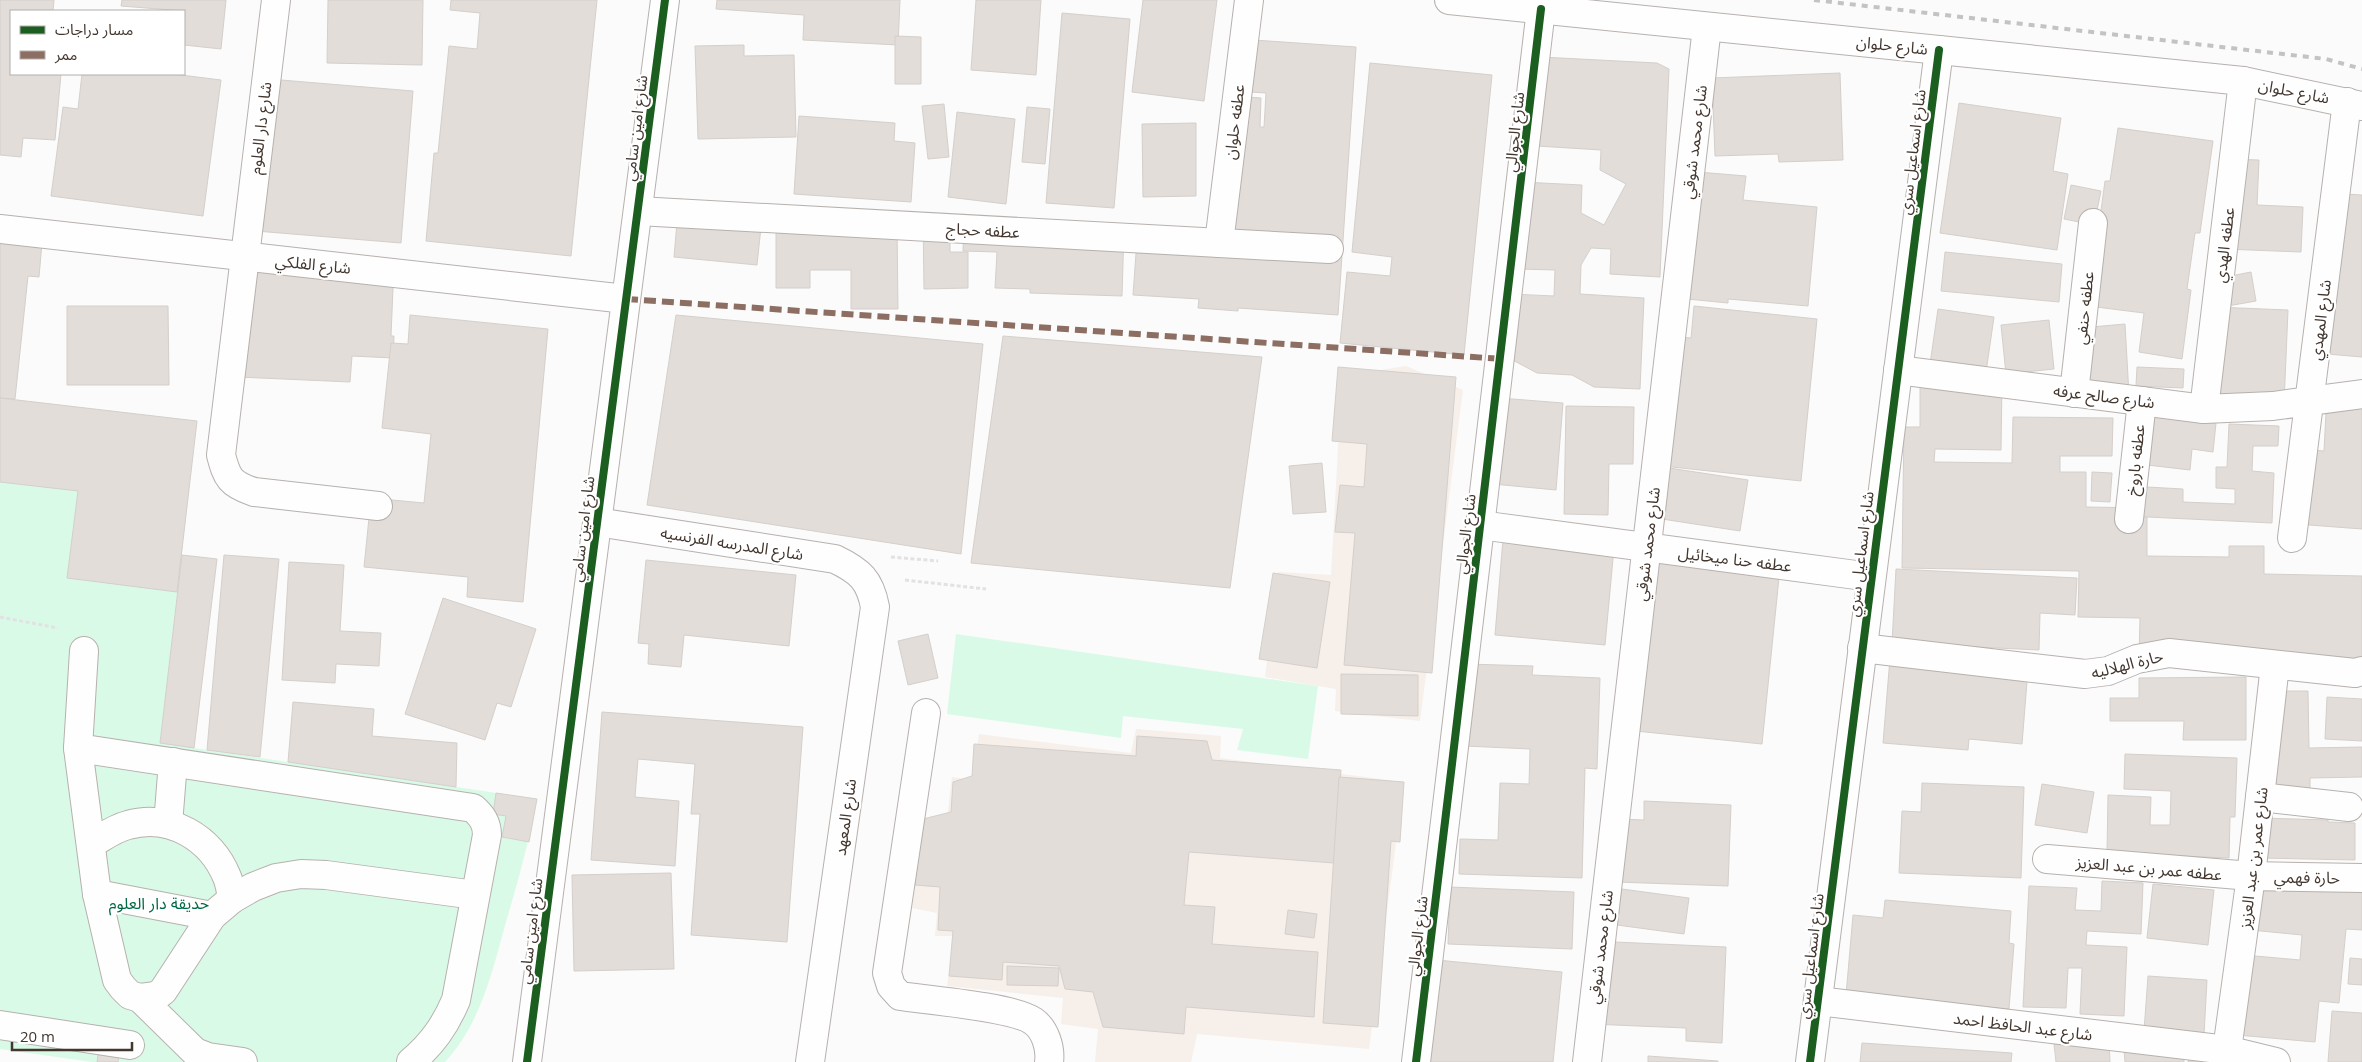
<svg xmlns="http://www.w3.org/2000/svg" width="2362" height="1062" viewBox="0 0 2362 1062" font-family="'Open Sans','Noto Sans Arabic',sans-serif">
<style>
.built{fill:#f7efe9}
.green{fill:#dafae8}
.building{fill:#e3ddd9;stroke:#d4cfcb}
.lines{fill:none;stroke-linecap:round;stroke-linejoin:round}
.minor-casing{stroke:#b7b1ae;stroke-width:30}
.path{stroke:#e3e2e2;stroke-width:3;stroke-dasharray:4 2.5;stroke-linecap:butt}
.minor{stroke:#fefefe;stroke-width:28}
.rail{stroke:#c4c3c2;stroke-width:4;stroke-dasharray:6 6;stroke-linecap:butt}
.quiet{stroke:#8d6e63;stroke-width:6;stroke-dasharray:12 6;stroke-linecap:butt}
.cycleway-casing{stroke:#fff;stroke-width:11}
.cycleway{stroke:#1b5e20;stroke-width:8}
.labels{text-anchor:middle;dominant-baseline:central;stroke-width:4.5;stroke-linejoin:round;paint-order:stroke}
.street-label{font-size:16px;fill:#42362e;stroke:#fff}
.park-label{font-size:16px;fill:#006944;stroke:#fff}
</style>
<rect width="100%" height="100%" fill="#fbfbfb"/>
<g class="built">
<path d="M1406 366 1463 390 1420 721 1335 711 1336 689 1265 677 1278 572 1331 575 1342 376Z"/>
<path d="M1136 729 1221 736 1220 758 1404 782 1369 1049 1197 1034 1191 1062H1095L1098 1029 1061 1024 1063 998 947 986 954 936H935L937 913 912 908 925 818H947L952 777 972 780 979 734 1131 753Z"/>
</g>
<g class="green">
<path d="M0 398 197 421 160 743 537 799C529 841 518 882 506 922 492 972 481 1023 445 1062H92L0 1049Z"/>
<path d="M956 634 1318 686 1308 759 1237 750 1243 729 1123 716 1121 738 947 714Z"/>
</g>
<g class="building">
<path d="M0 0H54L53 11H11V74H61L55 140 23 138 21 157 0 155Z"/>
<path d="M122 0H226L221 49 184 45V11L121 6Z"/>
<path d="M328 0H423L422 65 327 63Z"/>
<path d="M451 0H597L571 256 426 241 434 153H438L449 46 477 49 480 13 450 10Z"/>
<path d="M717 0H900L898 45 803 40 804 15 716 9Z"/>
<path d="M976 0H1041L1036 75 971 70Z"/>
<path d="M1143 0H1217L1204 101 1132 92Z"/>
<path d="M1062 13 1130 19 1114 208 1046 203Z"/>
<path d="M895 36 921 37V84H895Z"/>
<path d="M1239 39 1356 47 1338 315 1238 308V311L1198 308 1199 299 1133 295 1138 226 1222 232 1231 96 1261 98 1260 127H1264L1266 93 1236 91Z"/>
<path d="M744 45V56L794 55 796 137 698 139 695 46Z"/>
<path d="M1541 57 1657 63 1669 69 1660 277 1610 274 1611 249 1591 248 1581 265 1580 294 1644 298 1640 389 1594 387 1572 375 1537 373 1507 357 1510 294 1554 296 1555 270 1518 269 1522 182 1582 185 1581 213 1604 225 1626 184 1600 170 1601 150 1537 146Z"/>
<path d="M1370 63 1492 75 1464 355 1340 343 1347 272 1390 276 1392 257 1352 252Z"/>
<path d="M1840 73 1843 160 1779 162 1778 154 1715 156 1712 78Z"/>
<path d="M82 74H173L221 80 203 216 51 196 63 107 78 109Z"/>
<path d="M269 79 413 91 401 243 256 231Z"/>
<path d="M1959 103 2061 118 2053 171 2068 174 2057 250 1940 233Z"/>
<path d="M944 104 949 157 928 159 922 106Z"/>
<path d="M1027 107 1050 109 1045 164 1022 162Z"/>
<path d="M957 112 1015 119 1006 204 948 197Z"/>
<path d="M799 116 895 123 894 141 915 143 911 202 794 194Z"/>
<path d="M1196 123V196L1143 197 1142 124Z"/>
<path d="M2118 128 2213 141 2200 233H2195L2187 289 2191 290 2182 359 2139 352 2144 313 2088 306 2105 181H2110Z"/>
<path d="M2227 159 2259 160 2257 205 2303 207 2301 252 2224 249Z"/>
<path d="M1698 172 1746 176 1743 200 1817 207 1808 306 1728 299V303L1687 299Z"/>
<path d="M2071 185 2101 191 2094 225 2064 219Z"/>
<path d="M2328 193 2362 195V357L2315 353Z"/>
<path d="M679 199 763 208 757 265 674 257Z"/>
<path d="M923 216H950V252H968V288L924 289Z"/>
<path d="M776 224H897L898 309H851V270H810V288H776Z"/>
<path d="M964 224 1124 229 1122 296 1030 293V289L995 288 997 252 963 251Z"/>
<path d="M0 239 42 243 39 277 28 276 15 399 0 398Z"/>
<path d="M1945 252 2062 264 2059 302 1941 291Z"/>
<path d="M243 258 394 264 391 336H394L393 358 352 356 350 382 238 377Z"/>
<path d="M2251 272 2256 301 2222 307 2216 279Z"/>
<path d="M67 306H168L169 385H67Z"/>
<path d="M1694 306 1817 319 1801 481 1654 465 1667 336 1691 338Z"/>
<path d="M2215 307 2288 310 2284 404 2210 400Z"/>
<path d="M1938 309 1994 317 1986 372 1930 364Z"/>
<path d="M410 315 548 329 523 602 467 597 468 577 364 567 371 498 424 503 431 434 382 428 391 343 408 344Z"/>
<path d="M676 315 983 344 961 554 647 505Z"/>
<path d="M2049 320 2054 369 2006 374 2001 325Z"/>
<path d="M2125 324 2129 395 2085 398 2080 328Z"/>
<path d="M1003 336 1262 357 1230 588 971 563Z"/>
<path d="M1338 367 1456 377 1432 673 1344 665 1355 533 1335 532 1340 485 1364 487 1367 444 1332 441Z"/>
<path d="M2137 367 2184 369 2183 388 2136 386Z"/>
<path d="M1920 381 2002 382 2001 450 1935 449 1934 462 2012 463 2013 417 2113 418 2112 456H2060V472H2086V507L2147 508V556L2229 557V546H2264V574L2362 576V660L2139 656 2140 618 2078 617 2079 571 1902 568 1904 427H1920Z"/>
<path d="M2327 393 2362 395V529L2296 524 2301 449 2324 451Z"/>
<path d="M0 398 197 421 177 592 67 578 78 491 0 482Z"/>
<path d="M1500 398 1563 403 1556 490 1493 484Z"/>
<path d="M1566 406 1634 407 1633 464H1609L1608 515 1564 514Z"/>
<path d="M2135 413 2216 423 2213 452 2192 449 2190 470 2130 463Z"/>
<path d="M2229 424 2279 426 2278 446H2253L2252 471 2274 473 2272 523 2127 516 2129 486 2183 489V502L2235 504V489L2216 488V467H2227Z"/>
<path d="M1322 463 1326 512 1293 514 1289 466Z"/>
<path d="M1656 466 1748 480 1740 531 1649 517Z"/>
<path d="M2092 472 2112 473 2110 502 2091 501Z"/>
<path d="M1504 527 1615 537 1605 645 1495 635Z"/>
<path d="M1644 554 1780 568 1762 744 1626 730Z"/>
<path d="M182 555 217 559 194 748 160 743Z"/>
<path d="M224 555 279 559 260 757 207 750Z"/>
<path d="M646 560 796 575 789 646 684 635 681 667 648 664 649 644 638 643Z"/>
<path d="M289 562 344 565 340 631 381 633 379 666 336 664 335 683 282 680Z"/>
<path d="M1896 569 2077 578 2075 615 2040 613 2039 650 1892 643Z"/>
<path d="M1273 573 1330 582 1317 668 1259 659Z"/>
<path d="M443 598 536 629 511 707 497 703 485 740 405 714Z"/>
<path d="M928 634 938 678 908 685 898 641Z"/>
<path d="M1891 646 2029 657 2022 744 1969 739 1968 750 1883 743Z"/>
<path d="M1467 664 1533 666 1532 675 1600 678 1597 769 1585 768 1582 878 1459 874 1460 839 1498 840 1500 783 1529 784 1530 749 1465 746Z"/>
<path d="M1341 674 1418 675V716L1341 714Z"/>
<path d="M2246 677V740H2183L2184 721H2110V698H2139V678Z"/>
<path d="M2263 691H2308L2309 748 2362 747V777L2310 778V796L2257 797Z"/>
<path d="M2327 697 2362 699V741L2325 739Z"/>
<path d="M293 702 374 709 372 736 457 743 456 787 288 762Z"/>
<path d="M602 712 803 727 787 942 691 935 700 814H691L695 764 638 759 635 797 679 801 675 866 591 860Z"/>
<path d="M1137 736 1207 741 1212 760 1341 770 1334 863 1189 852 1184 905 1215 907 1212 944 1318 952 1314 1017 1186 1007 1184 1034 1103 1027 1093 992 1065 989 1059 966 1003 962 1002 980 949 976 953 931 938 930 940 887 915 885 919 820 951 812 953 782 972 776 974 744 1136 756Z"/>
<path d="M2125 754 2237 758 2235 817H2230L2229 858 2107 853 2108 795 2151 797 2150 825H2170L2171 791 2124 789Z"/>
<path d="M1339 777 1404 782 1400 842 1391 841 1378 1027 1323 1023Z"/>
<path d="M1922 783 2024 787 2021 878 1899 873 1902 811 1921 812Z"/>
<path d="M2042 784 2094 792 2087 833 2035 825Z"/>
<path d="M496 793 537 799 529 842 502 837 506 816 493 814Z"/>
<path d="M1644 801 1731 805 1728 886 1617 882 1619 819 1644 820Z"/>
<path d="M2261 818 2328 820V822L2355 823V860L2260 858Z"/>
<path d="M2256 870 2306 887 2362 892V930L2346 929 2339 1003 2319 1001 2315 1042 2237 1035 2244 955 2300 960 2302 935 2251 930Z"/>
<path d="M671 873 674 969 574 971 572 875Z"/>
<path d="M2102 881 2143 883 2141 934 2087 931 2086 945 2127 947 2124 1016 2080 1014 2082 968H2068L2066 1008 2023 1007 2029 886 2077 888 2075 910 2101 911Z"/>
<path d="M2153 884 2214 890 2208 945 2147 938Z"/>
<path d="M1450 887 1574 892 1572 949 1448 944Z"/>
<path d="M1607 887 1689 898 1684 934 1602 923Z"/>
<path d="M1885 900 2011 911 2009 943 2014 944 2009 1009 1846 995 1853 915 1883 918Z"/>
<path d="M1288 910 1317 914 1314 938 1285 934Z"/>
<path d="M1593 941 1726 947 1722 1043 1686 1041V1028L1590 1024Z"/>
<path d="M1416 958 1562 972 1553 1062H1406Z"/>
<path d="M2350 958 2362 959V985L2348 984Z"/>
<path d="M1007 966 1059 968 1058 986 1007 985Z"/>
<path d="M2148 976 2207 980 2204 1035 2144 1031Z"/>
<path d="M2332 1011 2362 1013V1062H2328Z"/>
<path d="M2109 1040 2110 1062H2056L2054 1044Z"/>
<path d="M1862 1043 2012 1053 2011 1062H1860Z"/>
<path d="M2183 1046 2184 1062H2125L2124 1050Z"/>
<path d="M99 1047 120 1050 118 1062H97Z"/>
<path d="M2190 1051 2202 1053 2201 1062H2188Z"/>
<path d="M1648 1056 1718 1061V1062H1648Z"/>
</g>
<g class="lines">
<defs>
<g id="minor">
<path d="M276 0 221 455C227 478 230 484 254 492L378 506"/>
<path d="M1449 0 2243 81 2362 106"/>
<path d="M638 211 1329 249"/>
<path d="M0 229 626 299"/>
<path d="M1219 243 1249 0"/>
<path d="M1898 370 2204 409 2273 406 2362 394"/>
<path d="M2074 393 2093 223"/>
<path d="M2204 409 2243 81"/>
<path d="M2129 519 2142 401"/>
<path d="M597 522 835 559C860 571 870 580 875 607L810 1062"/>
<path d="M1480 525 1871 577"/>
<path d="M2292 538 2347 102"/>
<path d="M1862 648 2085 674 2108 671 2137 659 2169 653 2355 673 2362 671"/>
<path d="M84 651 78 748 97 894 117 980 123 988 130 995 140 998 156 996 163 991 212 916 232 899 253 887 276 878 301 874 326 875 475 895"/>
<path d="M926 713 887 973 891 986 900 996C928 1000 1013 1007 1033 1021 1045 1029 1051 1048 1049 1062"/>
<path d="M78 748 473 808C482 816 487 823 487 835L456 1000C445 1026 432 1044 411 1062"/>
<path d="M2260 797 2349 807"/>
<path d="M168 824 173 762"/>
<path d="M91 844C103 837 115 828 128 825 170 813 211 838 227 877 230 884 231 892 232 899"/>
<path d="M2047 859 2251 876 2362 878"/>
<path d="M97 894 212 916"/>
<path d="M140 998 195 1052 208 1057 243 1062"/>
<path d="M1818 1001 2227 1050 2276 1062"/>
<path d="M0 1025 130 1045"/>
<path d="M2227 1050 2251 876 2275 665"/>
<path d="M527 1062 665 0"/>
<path d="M1416 1062C1458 711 1502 360 1541 9"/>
<path d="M1587 1062 1707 27"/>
<path d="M1810 1062 1939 50"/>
</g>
</defs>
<use href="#minor" class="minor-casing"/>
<g class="path">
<path d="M891 557 938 561"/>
<path d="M905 580 986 589"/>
<path d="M0 617 58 628"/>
</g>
<use href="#minor" class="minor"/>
<path class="rail" d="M1814 0 2326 59 2362 69"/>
<path class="quiet" d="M626 299 1502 359"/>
<defs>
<g id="cycleway">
<path d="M527 1062 665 0"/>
<path d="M1416 1062C1458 711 1502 360 1541 9"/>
<path d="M1810 1062 1939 50"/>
</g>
</defs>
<use href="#cycleway" class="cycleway-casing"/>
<use href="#cycleway" class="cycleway"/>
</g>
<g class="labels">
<g class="street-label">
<text transform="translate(1892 45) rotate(6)">شارع حلوان</text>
<text transform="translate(2294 91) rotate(11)">شارع حلوان</text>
<text transform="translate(1234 122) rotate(-83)">عطفه حلوان</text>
<text transform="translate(260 128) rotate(-83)">شارع دار العلوم</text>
<text transform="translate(635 128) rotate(-83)">شارع امين سامي</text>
<text transform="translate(1514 132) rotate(-84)">شارع الجوالي</text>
<text transform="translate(1694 142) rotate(-83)">شارع محمد شوقي</text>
<text transform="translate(1912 152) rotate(-83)">شارع اسماعيل سري</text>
<text transform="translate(983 230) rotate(3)">عطفه حجاج</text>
<text transform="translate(2224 245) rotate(-83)">عطفه الهدي</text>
<text transform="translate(313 264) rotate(6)">شارع الفلكي</text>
<text transform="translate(2084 308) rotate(-84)">عطفه حنفي</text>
<text transform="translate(2320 320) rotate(-83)">شارع المهدي</text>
<text transform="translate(2104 396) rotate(7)">شارع صالح عرفه</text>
<text transform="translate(2135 460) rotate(-84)">عطفه باروخ</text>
<text transform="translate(582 529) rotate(-83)">شارع امين سامي</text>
<text transform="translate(1465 534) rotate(-83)">شارع الجوالي</text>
<text transform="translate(732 543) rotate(9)">شارع المدرسه الفرنسيه</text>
<text transform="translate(1647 544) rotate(-83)">شارع محمد شوقي</text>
<text transform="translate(1860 554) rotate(-83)">شارع اسماعيل سري</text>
<text transform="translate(1735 559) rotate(7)">عطفه حنا ميخائيل</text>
<text transform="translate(2127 664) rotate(-14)">حارة الهلاليه</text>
<text transform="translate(845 817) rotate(-82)">شارع المعهد</text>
<text transform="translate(2253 858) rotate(-83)">شارع عمر بن عبد العزيز</text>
<text transform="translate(2149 868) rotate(5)">عطفه عمر بن عبد العزيز</text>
<text transform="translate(2307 877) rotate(1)">حارة فهمي</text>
<text transform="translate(530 931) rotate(-83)">شارع امين سامي</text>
<text transform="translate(1417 936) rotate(-83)">شارع الجوالي</text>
<text transform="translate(1600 947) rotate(-83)">شارع محمد شوقي</text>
<text transform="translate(1810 956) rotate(-83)">شارع اسماعيل سري</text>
<text transform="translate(2023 1026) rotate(7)">شارع عبد الحافظ احمد</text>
</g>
<g class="park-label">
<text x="159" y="903">حديقة دار العلوم</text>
</g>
</g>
<rect x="10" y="10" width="175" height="65" fill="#ffffff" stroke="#b3afab"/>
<rect x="20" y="26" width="25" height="8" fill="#1b5e20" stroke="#b3afab"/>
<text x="55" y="35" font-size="15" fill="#42362e">مسار دراجات</text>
<rect x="20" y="51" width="25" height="8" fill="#8d6e63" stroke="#b3afab"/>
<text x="55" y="60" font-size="15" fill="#42362e">ممر</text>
<path d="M12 1042v8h120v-8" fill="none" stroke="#42362e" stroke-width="2.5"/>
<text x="20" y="1042" font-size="15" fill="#42362e" stroke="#ffffff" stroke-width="4" paint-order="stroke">20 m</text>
</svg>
